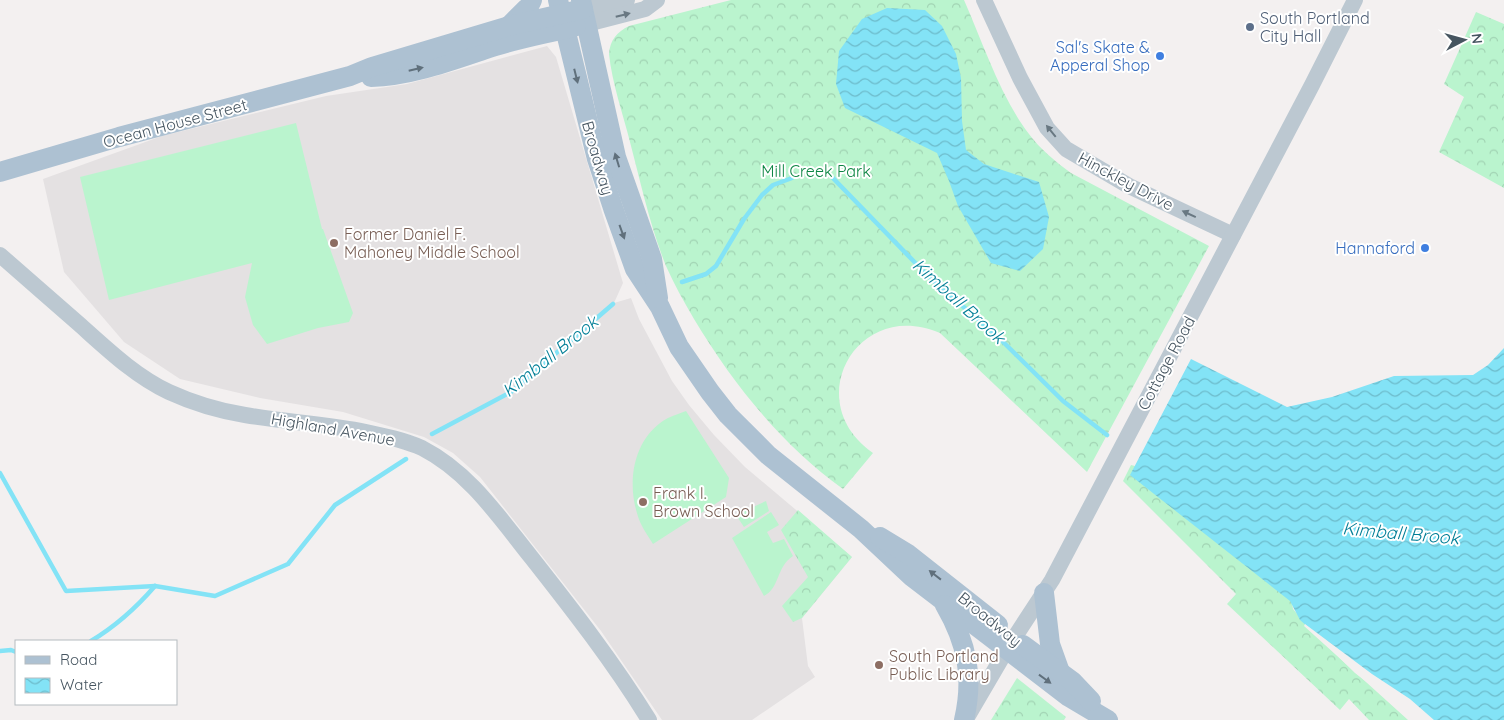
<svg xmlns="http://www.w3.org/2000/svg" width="1504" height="720" viewBox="0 0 1504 720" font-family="Quicksand,sans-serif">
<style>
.education{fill:#e4e1e2}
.forest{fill:url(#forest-crowns)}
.pitch{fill:#baf4ce}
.water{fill:url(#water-waves)}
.pier{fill:#f3f0f0}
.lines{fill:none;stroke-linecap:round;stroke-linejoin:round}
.stream{stroke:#83e3f6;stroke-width:4.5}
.minor{stroke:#bcc8d1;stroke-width:16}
.major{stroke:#adc1d2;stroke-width:20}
.oneway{fill:#697882}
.oneway2{fill:#60707c}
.service-dot{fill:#5c6f8a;stroke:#fff;stroke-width:2}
.shop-dot{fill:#3f7fe0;stroke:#fff;stroke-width:2}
.education-dot{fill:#8d6e63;stroke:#fff;stroke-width:2}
.labels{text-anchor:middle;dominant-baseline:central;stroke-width:4;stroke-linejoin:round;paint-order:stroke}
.service-label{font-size:16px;fill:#4e5e75;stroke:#fff;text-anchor:start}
.shop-label{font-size:16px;fill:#366cbe;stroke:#fff;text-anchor:end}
.street-label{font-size:16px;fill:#465560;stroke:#fff}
.park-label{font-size:16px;fill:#0d8543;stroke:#fff}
.education-label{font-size:16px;fill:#785e54;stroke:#fff;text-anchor:start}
.water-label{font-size:18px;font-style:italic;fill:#037f97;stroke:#fff}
</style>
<defs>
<pattern id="forest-crowns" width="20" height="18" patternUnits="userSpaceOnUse" patternTransform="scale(1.25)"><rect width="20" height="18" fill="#baf4ce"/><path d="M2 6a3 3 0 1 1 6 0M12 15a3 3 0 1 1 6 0" fill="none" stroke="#a1d3b3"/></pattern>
<pattern id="water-waves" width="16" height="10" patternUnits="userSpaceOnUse" patternTransform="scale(1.25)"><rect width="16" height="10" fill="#83e3f6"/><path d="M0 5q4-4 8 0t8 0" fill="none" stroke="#6dbbcb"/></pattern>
</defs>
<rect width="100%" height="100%" fill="#f3f0f0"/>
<path class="education" d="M547 46 556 57 623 283 614 303 631 298 639 319 672 381 689 405 714 435 745 467 852 557 802 618 808 666 815 677 752 720H662L601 631 480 477 453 453 424 437 343 412 260 398 180 379 124 342 64 272 43 179 162 136 326 96 407 84Z"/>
<g class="forest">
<path d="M731 0H964C983 43 1001 98 1029 134 1040 149 1056 162 1071 173L1209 246 1087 472 940 333C857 297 799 402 873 453L843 489C782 445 733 384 694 319 684 302 674 284 666 266 650 226 641 184 630 142 623 114 612 83 609 54 610 40 617 32 629 26Z"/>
<path d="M1476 12 1504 24V188L1439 152 1464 97 1444 84Z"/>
<path d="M1131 465 1139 467 1291 597 1293 609 1308 627 1355 673 1416 720H1369L1349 699 1340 710 1227 604 1236 594 1123 481Z"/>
<path d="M798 510 852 557 802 618 793 622 782 606 808 577 781 530Z"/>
<path d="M1017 678 1066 717 1064 720H991Z"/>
</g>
<g class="pitch">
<path d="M296 123 322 229H323L353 313 349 322 318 328 267 344 253 325 245 297 252 263 109 300 80 177Z"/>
<path d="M686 411 729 478 726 497 653 544C649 537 644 531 641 524 625 488 631 438 668 418 674 415 681 413 686 411Z"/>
<path d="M766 501 769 511 744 527 736 515Z"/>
<path d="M771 512 779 525 767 532 773 543 784 539 793 556C776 567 780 588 764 596L732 538Z"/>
</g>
<g class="water">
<path d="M887 8 925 10 942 26 956 54 961 78 962 121 966 150 984 164 1039 182 1049 217 1043 249 1020 271 991 263 958 206 949 181 937 153 845 108 836 84 839 51 862 19Z"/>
<path d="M1504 348V720H1411L1300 620 1290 601 1130 475 1191 359 1287 407 1332 397 1394 376 1473 375 1488 365Z"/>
</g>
<path class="pier" d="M1305 624 1372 674 1410 699 1434 720H1408L1304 626Z"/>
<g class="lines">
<g class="stream">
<path d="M810 173 821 172 830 175 928 276 997 336 1063 401 1107 435"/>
<path d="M682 282 706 274 716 266 744 219 762 195 773 185 792 178"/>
<path d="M432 434 511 392 613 304"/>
<path d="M0 473 66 591 155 586 215 596 288 564 335 505 406 459"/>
<path d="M91 641C116 626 136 608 155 586"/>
<path d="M0 651 11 650 16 652"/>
</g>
<g class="minor">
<path d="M984 0 1020 78 1047 128 1066 149 1129 186 1233 235"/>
<path d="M583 9 627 0"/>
<path d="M587 24 645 9 657 0"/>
<path d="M0 255C26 278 53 301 79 324 107 349 135 376 169 392 193 403 220 411 245 415 285 422 326 424 366 432 385 436 404 440 422 448 469 472 499 517 531 557 572 609 614 663 649 720"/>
<path d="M966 719 1007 649 1052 580 1312 85 1355 0"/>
</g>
<g class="major">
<path d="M558 0 597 159 613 208 635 269 660 307 679 347 710 392 728 415 768 455 861 529 911 576 1069 697 1108 720"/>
<path d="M581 0 616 157 652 259 658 298"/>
<path d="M509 26 529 6 532 0"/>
<path d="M371 77C410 76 450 61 486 49 515 39 546 34 576 26"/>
<path d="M0 172 119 137 350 76 372 67 509 26 583 9"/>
<path d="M880 537 908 554 998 625"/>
<path d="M1044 593 1050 644 1060 672"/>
<path d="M945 605C967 643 974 677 964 720"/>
<path d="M1023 645 1072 681 1091 701"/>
</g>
</g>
<defs><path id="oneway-solid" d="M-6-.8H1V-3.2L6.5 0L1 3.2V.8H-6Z" transform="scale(1.25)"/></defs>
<g class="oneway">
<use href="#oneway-solid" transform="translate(623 15) rotate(-14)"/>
<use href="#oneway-solid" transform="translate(1051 131) rotate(-129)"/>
<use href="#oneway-solid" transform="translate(1189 214) rotate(-155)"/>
</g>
<g class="oneway2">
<use href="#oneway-solid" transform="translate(416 69) rotate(-13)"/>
<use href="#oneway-solid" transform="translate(576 76) rotate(76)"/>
<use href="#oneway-solid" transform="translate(617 160) rotate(-107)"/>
<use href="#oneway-solid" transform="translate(622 232) rotate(70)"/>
<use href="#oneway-solid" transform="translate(935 575) rotate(-142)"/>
<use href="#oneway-solid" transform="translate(1045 679) rotate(36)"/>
</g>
<circle class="service-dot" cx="1250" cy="27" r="5"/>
<g class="shop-dot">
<circle cx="1160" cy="56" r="5"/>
<circle cx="1425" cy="248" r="5"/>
</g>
<g class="education-dot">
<circle cx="334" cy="243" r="5"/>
<circle cx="643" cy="502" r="5"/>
<circle cx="879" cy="665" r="5"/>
</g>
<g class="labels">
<g class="service-label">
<text x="1260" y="18">South Portland<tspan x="1260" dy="18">City Hall</tspan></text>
</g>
<g class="shop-label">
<text x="1150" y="47">Sal's Skate &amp;<tspan x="1150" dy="18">Apperal Shop</tspan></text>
<text x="1415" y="248">Hannaford</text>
</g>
<g class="street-label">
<text transform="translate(175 123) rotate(-15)">Ocean House Street</text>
<text transform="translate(598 158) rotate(74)">Broadway</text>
<text transform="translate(1126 181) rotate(28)">Hinckley Drive</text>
<text transform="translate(1166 363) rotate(-62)">Cottage Road</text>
<text transform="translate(333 429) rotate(10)">Highland Avenue</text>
<text transform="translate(990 619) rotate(39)">Broadway</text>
</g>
<g class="park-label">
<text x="816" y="171">Mill Creek Park</text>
</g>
<g class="education-label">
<text x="344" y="234">Former Daniel F.<tspan x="344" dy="18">Mahoney Middle School</tspan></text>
<text x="653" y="493">Frank I.<tspan x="653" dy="18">Brown School</tspan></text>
<text x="889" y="656">South Portland<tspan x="889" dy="18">Public Library</tspan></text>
</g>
<g class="water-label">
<text transform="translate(959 301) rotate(42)">Kimball Brook</text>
<text transform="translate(550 356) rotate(-39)">Kimball Brook</text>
<text transform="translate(1401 533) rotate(5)">Kimball Brook</text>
</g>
</g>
<rect x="15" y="640" width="162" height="65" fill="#ffffff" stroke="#b5bbbf"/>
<rect x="25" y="656" width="25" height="8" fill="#adc1d2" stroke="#b5bbbf"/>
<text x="60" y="665" font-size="15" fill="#465560">Road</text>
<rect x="25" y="678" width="25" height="15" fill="url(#water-waves)" stroke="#b5bbbf"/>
<text x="60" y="690" font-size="15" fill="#465560">Water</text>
<g transform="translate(1464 40) rotate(84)" stroke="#ffffff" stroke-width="4" paint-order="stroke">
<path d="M0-4L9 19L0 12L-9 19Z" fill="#465560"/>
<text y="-8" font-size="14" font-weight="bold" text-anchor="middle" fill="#465560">N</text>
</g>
</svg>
